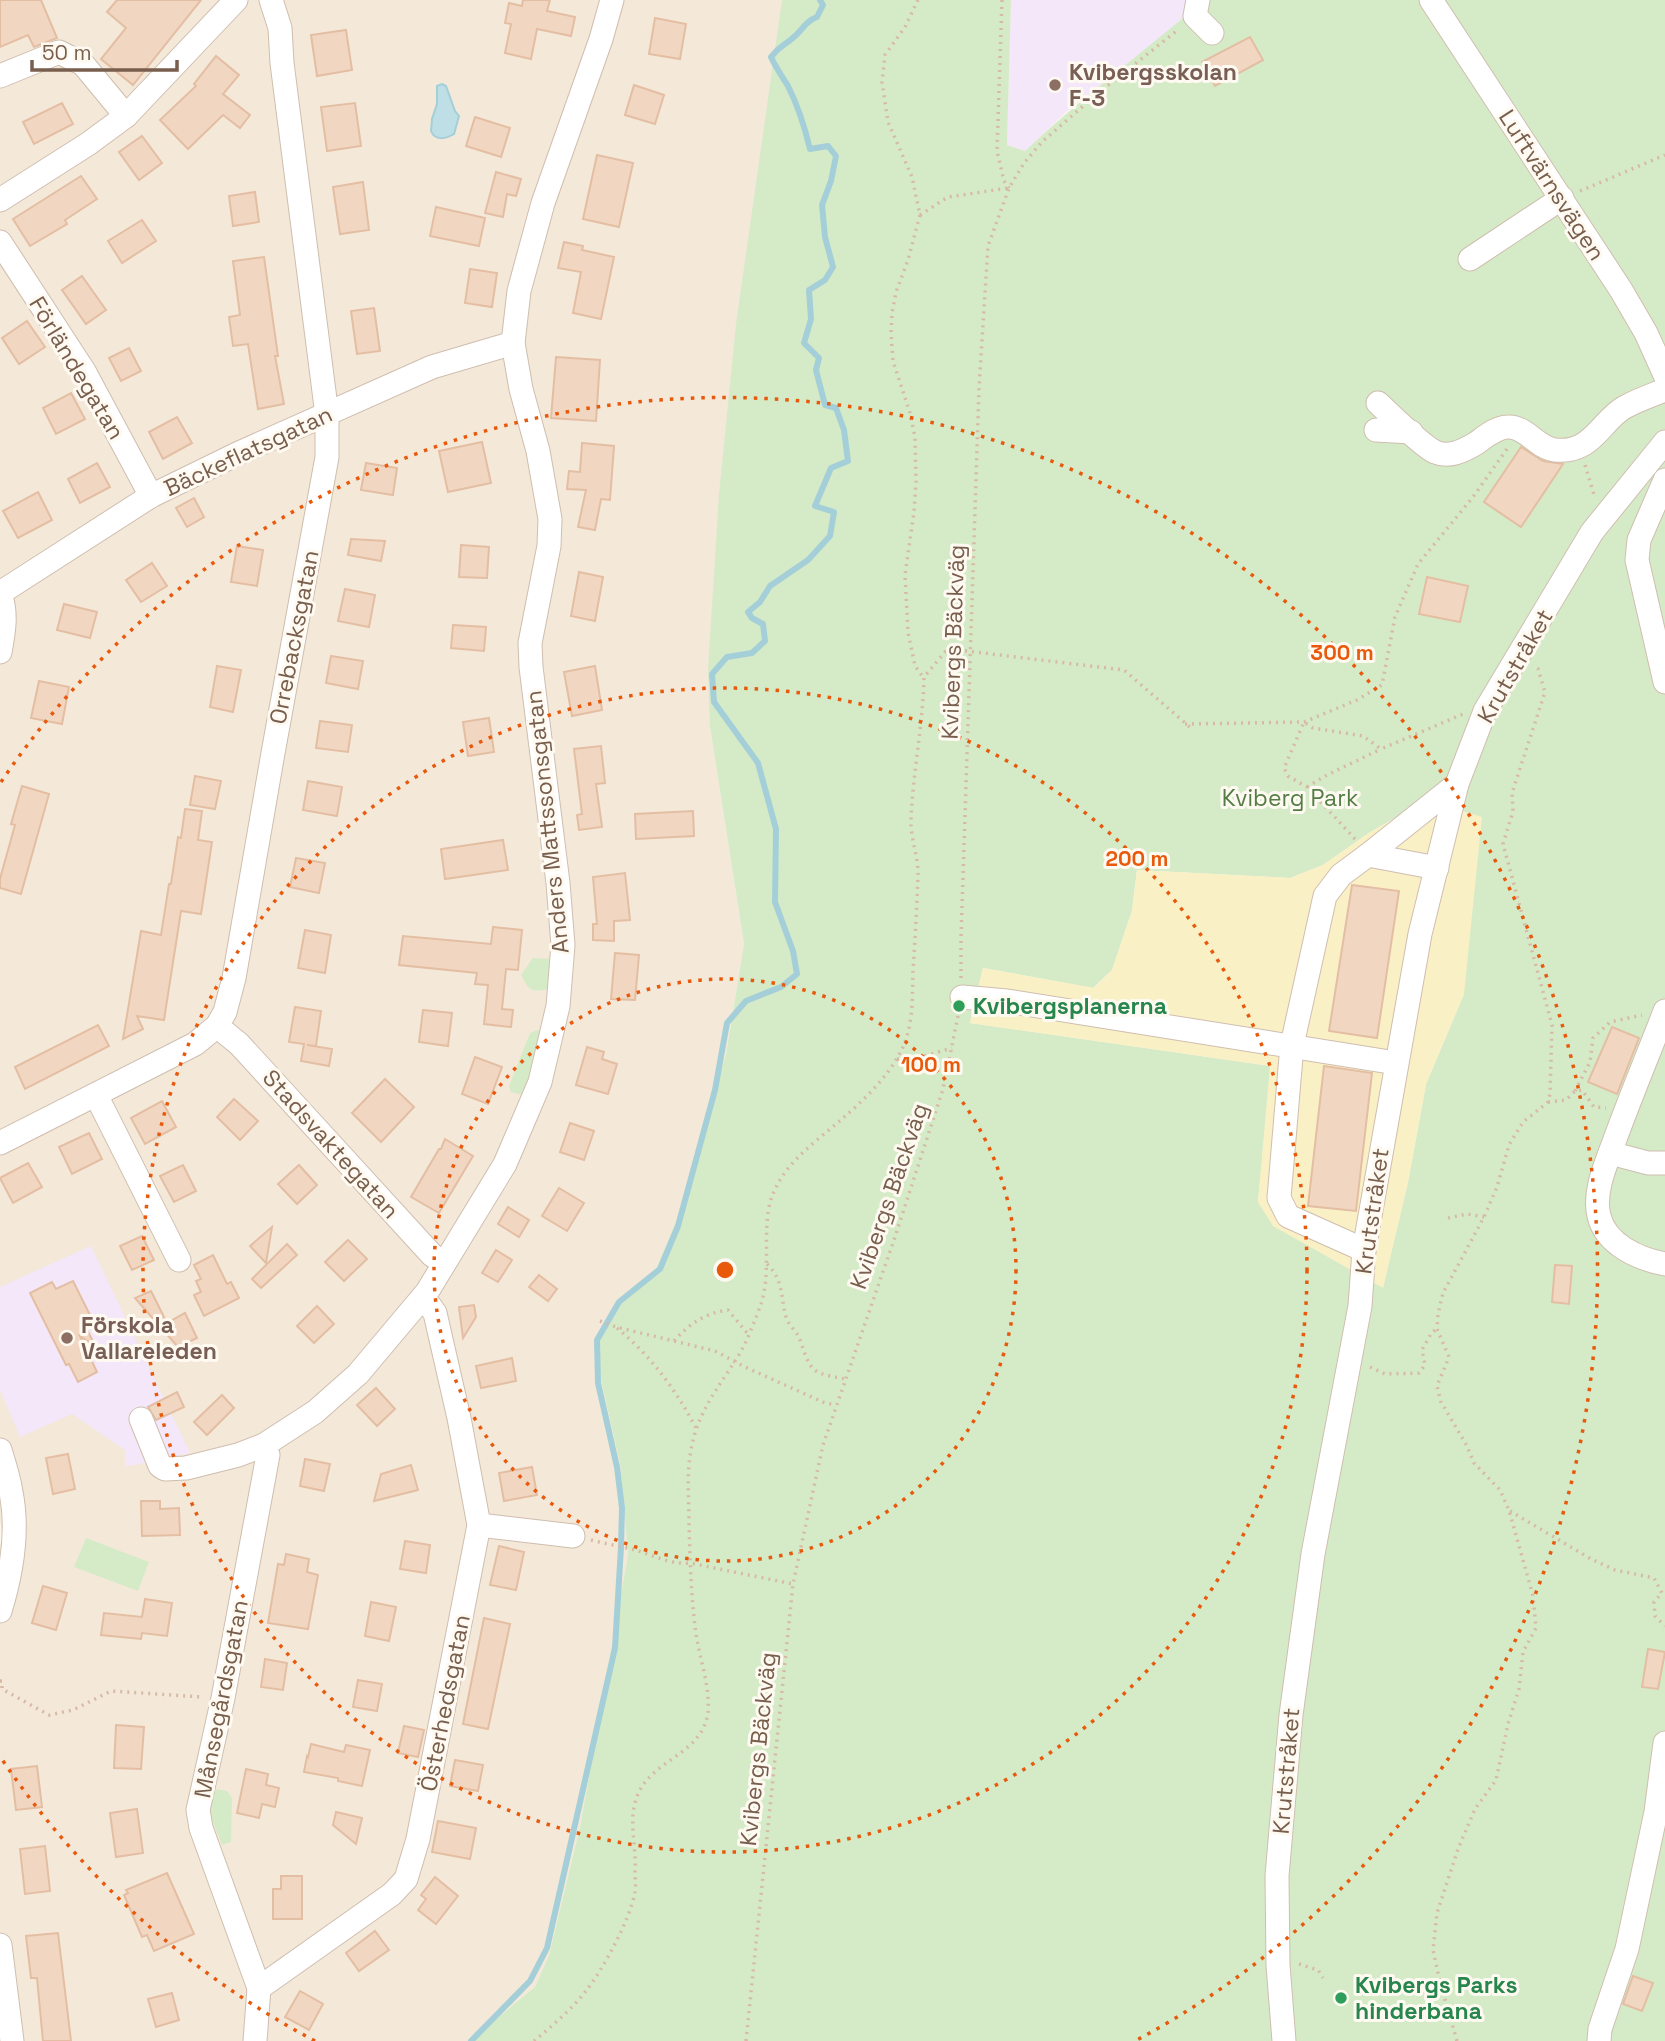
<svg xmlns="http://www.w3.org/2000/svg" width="1665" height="2041" viewBox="0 0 1665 2041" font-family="'Space Grotesk',sans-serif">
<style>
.residential{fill:#f4e8d9}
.education{fill:#f3e7f9}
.green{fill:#d5ebc8;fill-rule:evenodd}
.sand{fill:#faf0c6}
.water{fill:#bedfe6;stroke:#a5cfd8;stroke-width:2}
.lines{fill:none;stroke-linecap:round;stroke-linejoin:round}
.stream{stroke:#a5cfd8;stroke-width:6}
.building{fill:#f1d7c2;stroke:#e4bea3;stroke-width:2}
.minor-casing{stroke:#cfbeaf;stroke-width:25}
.path{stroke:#d7baa5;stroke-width:3.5;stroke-dasharray:2 5;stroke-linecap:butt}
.minor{stroke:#fff;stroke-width:23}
.ring{fill:none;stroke:#e8590c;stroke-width:3.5;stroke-dasharray:3.5 7}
.education-dot{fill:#8d6e63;stroke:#fffaf1;stroke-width:2.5}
.leisure-dot{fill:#2e9e5b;stroke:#fffaf1;stroke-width:2.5}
.labels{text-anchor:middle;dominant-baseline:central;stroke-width:6;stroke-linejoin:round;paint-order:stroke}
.education-label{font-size:23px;font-weight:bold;fill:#785e54;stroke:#fffaf1;text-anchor:start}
.street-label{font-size:23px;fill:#785e4d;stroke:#fffaf1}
.park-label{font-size:23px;fill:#547d45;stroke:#fffaf1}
.leisure-label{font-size:23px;font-weight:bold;fill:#27864d;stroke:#fffaf1;text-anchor:start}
.centre{fill:#e8590c;stroke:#fffaf1;stroke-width:3.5}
.ring-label{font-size:21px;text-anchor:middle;font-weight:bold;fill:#e8590c;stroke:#fffaf1;stroke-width:6;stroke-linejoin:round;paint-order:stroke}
</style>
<rect width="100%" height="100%" fill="#fcf6eb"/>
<path class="residential" d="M0 0H782L710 727 744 944 726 1054 675 1224 652 1278 618 1307 598 1367 620 1464 628 1554 580 1827 549 1955 535 1987 469 2041H0V1546L3 1538 0 1521Z"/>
<g class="education">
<path d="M1011 0H1204L1137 57 1066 112 1025 151 1007 145Z"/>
<path d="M91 1246 190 1453 125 1467V1450L72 1414 20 1437 0 1390V1287Z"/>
</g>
<g class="green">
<path d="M782 0H1011L1007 145 1025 151C1082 97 1145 51 1204 0H1665V2041H469L535 1987 549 1955 580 1827 628 1554 620 1464 598 1367V1343L618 1307 652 1278 675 1224 726 1054 744 944 710 727 708 669 719 494 736 324ZM1426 800 1464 994 1426 1084 1408 1182 1383 1287 1258 1202 1271 1066 970 1023 983 968 1093 988 1112 970 1132 911 1137 870 1290 878 1323 865 1369 833Z"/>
<path d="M533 958 550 959 548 989C530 993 529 990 521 975Z"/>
<path d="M538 1030 542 1034 533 1065 522 1095 511 1092 509 1086 530 1033Z"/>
<path d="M86 1538 149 1562 138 1591 74 1567Z"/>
<path d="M215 1789 227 1791 232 1798 231 1842 222 1845 209 1812Z"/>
</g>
<path class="sand" d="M1426 800 1482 817 1464 994 1426 1084 1408 1182 1383 1288 1273 1226 1258 1202 1270 1066 970 1023 983 968 1094 988 1112 970 1132 911 1137 870 1290 878 1323 865 1369 833Z"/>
<path class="water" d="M442 84 446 86 455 111 459 116 454 134C446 139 435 141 431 131L432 119 437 104V86Z"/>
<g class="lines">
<path class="stream" d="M471 2041 530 1981 547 1948 615 1648 621 1547 622 1508 617 1467 598 1383 597 1340 619 1302 660 1269 678 1226 715 1090 727 1023 746 1001 781 987 797 974 793 951 775 902 776 829 758 763 714 702 712 674 727 657 752 653 765 641 763 624 752 618 748 612 760 602 770 586 808 560 830 536 834 512 815 506 831 468 848 461 844 430 836 408 825 405 816 370 819 358 804 343 811 319 809 290 825 280 833 267 825 237 822 205 831 181 836 156 828 146 810 149C805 128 798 106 788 86 782 76 776 68 771 57 780 45 784 46 794 37 803 29 806 21 817 17L823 5 820 0"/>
</g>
<g class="building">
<path d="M0 0H41L57 38 34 47 28 35 0 47Z"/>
<path d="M117 0H201L133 85 101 59 126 28 107 12Z"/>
<path d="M523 0H550L547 11 575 17 571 36 537 29 531 59 505 53 511 24 505 23 509 3 522 6Z"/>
<path d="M655 18 686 24 680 59 649 54Z"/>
<path d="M346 30 352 70 317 76 311 35Z"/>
<path d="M1250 37 1263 60 1215 86 1202 62Z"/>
<path d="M216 56 239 75 223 94 250 115 240 128 223 115 188 149 160 120 196 86 194 84Z"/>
<path d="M634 85 664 95 655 124 625 115Z"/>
<path d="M62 103 73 124 34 144 23 122Z"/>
<path d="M355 103 361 146 327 151 321 107Z"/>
<path d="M475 117 510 128 501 157 466 146Z"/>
<path d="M142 136 162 163 139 180 119 152Z"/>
<path d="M597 155 633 163 619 227 583 219Z"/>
<path d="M496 172 521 179 516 196 507 194 503 217 485 213Z"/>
<path d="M81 176 97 199 65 220 67 224 30 246 13 219Z"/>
<path d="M363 182 369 230 340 234 333 187Z"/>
<path d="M255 192 259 222 233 226 229 196Z"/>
<path d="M436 207 485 218 479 246 430 236Z"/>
<path d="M142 220 156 241 122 263 108 241Z"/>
<path d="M564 242 583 246 582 250 614 257 601 319 573 313 581 272 558 268Z"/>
<path d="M264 257 278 356H275L284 404 258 409 248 344 233 346 229 317 240 315 233 261Z"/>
<path d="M470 269 497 273 492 307 465 303Z"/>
<path d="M82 276 106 310 86 324 62 290Z"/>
<path d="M374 308 380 351 357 354 351 311Z"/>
<path d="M27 321 45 347 19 364 2 338Z"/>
<path d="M129 348 141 371 121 381 109 358Z"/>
<path d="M556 357 600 360 596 421 551 418Z"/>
<path d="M71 393 85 419 56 434 43 408Z"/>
<path d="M177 417 192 443 163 459 149 432Z"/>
<path d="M482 442 491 483 448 492 439 451Z"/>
<path d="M582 443 614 446 610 500 601 499 595 530 578 527 586 490 567 489 569 471 580 472Z"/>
<path d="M1521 447 1543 461 1563 464 1521 527 1484 502Z"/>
<path d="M97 463 110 487 80 503 68 479Z"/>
<path d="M366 463 397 468 393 495 361 490Z"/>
<path d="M38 492 52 520 18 538 3 511Z"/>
<path d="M194 498 204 517 187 527 176 508Z"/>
<path d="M351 539 385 541 381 561 348 555Z"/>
<path d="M461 545 489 547 487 578 459 577Z"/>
<path d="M237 546 263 550 257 586 231 582Z"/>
<path d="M152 563 167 586 141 602 126 580Z"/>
<path d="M579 572 603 577 595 621 571 616Z"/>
<path d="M1427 577 1468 586 1460 622 1419 614Z"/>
<path d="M345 589 375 595 369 627 338 621Z"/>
<path d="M64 604 97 612 90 638 57 630Z"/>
<path d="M453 625 486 627 484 651 451 648Z"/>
<path d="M331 656 363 661 358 689 326 683Z"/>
<path d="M217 666 241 670 233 712 210 707Z"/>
<path d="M595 666 602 710 572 716 564 672Z"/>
<path d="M39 681 69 687 62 724 31 718Z"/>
<path d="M489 718 494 752 468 756 463 722Z"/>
<path d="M320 721 352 725 348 752 316 748Z"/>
<path d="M601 746 605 783 596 784 602 827 579 830 577 815 582 814 574 749Z"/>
<path d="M195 776 221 781 215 809 190 805Z"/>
<path d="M308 781 342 787 337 816 303 810Z"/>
<path d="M22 786 49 794 21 894 0 888V879L15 825 11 824Z"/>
<path d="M185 809 202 811 198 840 212 842 201 914 181 911 164 1020 137 1016 143 1029 123 1039 141 931 161 935 169 884H171L178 837 181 838Z"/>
<path d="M693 811 694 836 636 839 635 814Z"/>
<path d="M503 840 508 870 445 879 441 849Z"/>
<path d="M296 858 325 863 319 893 290 887Z"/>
<path d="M625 873 630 920 614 921V941L593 940V924H597L593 877Z"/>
<path d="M1352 885 1399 891 1377 1038 1329 1031Z"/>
<path d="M493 927 522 930 518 970 506 969 502 1009 513 1010 511 1027 484 1024 488 985 475 984 477 973 399 965 403 936 491 944Z"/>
<path d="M305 930 331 935 325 973 298 968Z"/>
<path d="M615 953 639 955 635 1000 611 999Z"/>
<path d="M295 1007 321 1011 316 1046 307 1045 332 1049 329 1066 301 1061 304 1044 289 1042Z"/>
<path d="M423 1010 452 1013 448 1046 419 1042Z"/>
<path d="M98 1025 109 1046 25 1089 15 1067Z"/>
<path d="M1612 1027 1639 1038 1617 1094 1588 1082Z"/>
<path d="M587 1047 604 1052 602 1059 617 1064 608 1094 576 1085Z"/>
<path d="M475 1057 502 1067 488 1104 462 1094Z"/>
<path d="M1324 1066 1372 1073 1356 1211 1308 1206Z"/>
<path d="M385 1079 414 1107 381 1142 352 1113Z"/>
<path d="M234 1099 258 1121 240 1140 217 1117Z"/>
<path d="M162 1101 176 1127 145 1144 131 1118Z"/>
<path d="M570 1123 594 1131 584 1160 560 1152Z"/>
<path d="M89 1133 102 1159 72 1174 59 1147Z"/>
<path d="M445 1139 473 1156 439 1213 411 1197 439 1149H441Z"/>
<path d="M28 1163 42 1187 13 1203 0 1178Z"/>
<path d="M183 1165 196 1191 174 1202 160 1176Z"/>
<path d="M299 1165 317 1185 297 1204 278 1184Z"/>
<path d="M559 1188 584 1203 567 1231 542 1216Z"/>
<path d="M508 1207 529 1220 519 1237 498 1224Z"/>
<path d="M272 1227 266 1263 250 1246Z"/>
<path d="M142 1236 154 1260 132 1270 120 1246Z"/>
<path d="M348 1240 367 1259 344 1281 325 1262Z"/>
<path d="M287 1244 297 1255 261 1288 252 1279Z"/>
<path d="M496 1250 512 1260 498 1282 482 1273Z"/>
<path d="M213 1255 227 1284 231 1282 239 1298 204 1316 194 1295 201 1292 196 1281 201 1279 194 1265Z"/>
<path d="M1555 1265 1572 1266 1569 1304 1552 1302Z"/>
<path d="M539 1275 557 1289 548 1301 529 1287Z"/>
<path d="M73 1281 92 1319 84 1323 95 1346 80 1336 97 1372 78 1382 69 1364 66 1365 30 1293 52 1282 56 1289Z"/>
<path d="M151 1291 167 1323 185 1313 197 1338 178 1347 135 1298Z"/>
<path d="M474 1305 476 1317 463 1338 459 1307Z"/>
<path d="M317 1306 334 1324 314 1343 297 1326Z"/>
<path d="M512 1358 516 1381 481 1388 476 1366Z"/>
<path d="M376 1388 395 1409 377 1426 357 1405Z"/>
<path d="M177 1392 184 1407 156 1420 148 1407Z"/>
<path d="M222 1395 234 1408 207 1435 194 1422Z"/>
<path d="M68 1454 75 1489 53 1494 46 1458Z"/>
<path d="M305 1459 330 1464 324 1491 300 1486Z"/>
<path d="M411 1465 418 1490 374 1501 381 1474Z"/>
<path d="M532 1467 537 1495 504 1501 499 1473Z"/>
<path d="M141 1501H160V1509L179 1508 180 1535 142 1536Z"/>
<path d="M405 1541 430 1545 426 1573 400 1569Z"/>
<path d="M499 1546 524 1552 516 1590 490 1585Z"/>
<path d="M286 1554 309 1559 307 1572 318 1575 308 1629 268 1623 278 1564 284 1565Z"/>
<path d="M43 1586 67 1593 56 1630 32 1623Z"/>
<path d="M145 1599 172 1603 167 1636 142 1633 141 1639 101 1635 104 1613 142 1617Z"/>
<path d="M371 1602 396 1607 389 1641 365 1636Z"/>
<path d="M484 1618 510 1624 488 1729 463 1724Z"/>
<path d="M1648 1649 1665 1652 1658 1689 1642 1687Z"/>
<path d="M265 1659 287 1663 283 1690 261 1687Z"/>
<path d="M358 1680 382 1684 377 1711 353 1707Z"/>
<path d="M116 1725 144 1727 141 1769 114 1768Z"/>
<path d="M404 1726 424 1730 418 1757 398 1753Z"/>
<path d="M311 1744 344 1752 346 1745 370 1750 362 1786 338 1781V1778L304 1772 307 1756 308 1757Z"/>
<path d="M455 1760 483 1765 478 1791 450 1786Z"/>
<path d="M37 1766 42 1807 16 1810 11 1769Z"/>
<path d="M246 1769 268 1774 266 1785 279 1788 275 1807 262 1804 259 1818 237 1813Z"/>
<path d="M137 1809 143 1853 116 1857 110 1813Z"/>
<path d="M336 1812 362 1818 356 1844 333 1825Z"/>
<path d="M438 1821 476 1828 470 1859 432 1852Z"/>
<path d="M45 1846 50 1891 25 1894 20 1849Z"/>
<path d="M167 1873 194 1934 154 1951 147 1935 142 1937 124 1895 128 1893 126 1890Z"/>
<path d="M281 1876H302V1919H273V1889H281Z"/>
<path d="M435 1877 458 1896 436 1924 418 1910 426 1899 421 1895Z"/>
<path d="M375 1931 389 1950 359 1971 346 1953Z"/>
<path d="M58 1933 71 2041H43L37 1978H31L26 1936Z"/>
<path d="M1633 1976 1653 1983 1642 2011 1623 2004Z"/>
<path d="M300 1991 323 2004 309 2030 285 2017Z"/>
<path d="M172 1993 179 2020 156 2027 148 1999Z"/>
</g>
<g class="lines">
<defs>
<g id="minor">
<path d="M1198 0 1195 16 1212 33"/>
<path d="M1431 0 1621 290 1646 333 1665 375"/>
<path d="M0 76 59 52 83 64 126 116"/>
<path d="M0 200 88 144 126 116 236 0"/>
<path d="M0 242 84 371 151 496"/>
<path d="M1470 259 1562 198"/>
<path d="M1378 403C1391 415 1421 445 1435 452 1449 458 1463 451 1475 444 1485 437 1496 427 1508 427 1526 426 1537 448 1555 450 1593 454 1601 420 1625 407 1638 400 1652 395 1665 390"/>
<path d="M1376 430 1411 432"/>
<path d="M1665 480 1639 540 1637 560 1665 682"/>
<path d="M0 593 151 496 237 454 432 367 513 343"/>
<path d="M0 593C7 613 4 631 0 652"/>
<path d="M1368 855 1457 784"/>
<path d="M962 997 1007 1001 1396 1063"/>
<path d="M1665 1011C1648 1055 1630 1098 1614 1142 1606 1164 1593 1192 1599 1216 1606 1245 1639 1259 1665 1264"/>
<path d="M217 1026 239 1044 432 1255 444 1263"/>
<path d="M96 1095 179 1260"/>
<path d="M0 1143 195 1044 217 1026 225 1012 234 978 273 753 327 457V415L282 63 280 28 271 0"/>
<path d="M1610 1153 1648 1163H1665"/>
<path d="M1364 1250 1288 1216 1279 1198 1292 1045 1325 896 1341 875 1368 855 1437 868"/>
<path d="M141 1419 160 1466 165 1469 186 1468 238 1455 264 1445 315 1412 358 1374 427 1292 505 1164 540 1082 558 1006 563 945 558 883 531 667 530 643 549 546 550 519 538 451 521 389 513 343 519 291 543 203 601 39 612 0"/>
<path d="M0 1450C4 1463 9 1478 11 1492 19 1532 12 1572 0 1611"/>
<path d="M479 1525 573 1536"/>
<path d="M0 1945 12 2041"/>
<path d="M259 1988 201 1828 198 1810 223 1698 268 1455 264 1445"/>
<path d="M255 2041 259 1988 392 1894 406 1879 418 1839 479 1525 459 1418 435 1313 430 1306 421 1300"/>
<path d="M1284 2041 1278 1965 1277 1876 1291 1715 1313 1554 1360 1306 1364 1250 1420 934 1457 784 1485 711 1592 532 1665 442"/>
<path d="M1599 2041 1600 2029 1627 1949 1656 1812 1665 1743"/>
</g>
</defs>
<use href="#minor" class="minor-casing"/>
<g class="path">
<path d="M918 0 905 27 885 55 882 82 888 122 912 177 920 215 908 260 896 292 892 313 891 334 893 361 910 413 915 437 916 482 914 512 905 575 908 632 915 666 923 677"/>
<path d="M1002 0 997 151 1004 181 1009 188"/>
<path d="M1580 191 1665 155"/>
<path d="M920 215 948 197 1009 188"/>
<path d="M1585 465 1595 498"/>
<path d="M1185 724 1304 722 1357 700 1382 685 1395 617 1418 564 1473 497 1507 449"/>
<path d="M1307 787 1327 775 1381 749"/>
<path d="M1355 839 1307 787 1288 776 1284 768 1304 722 1313 728 1363 736 1381 749 1463 714"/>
<path d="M961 978V938L979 388 988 246 1009 188 1024 163 1043 141 1097 94 1179 29"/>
<path d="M897 1059 918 1058 952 1048"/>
<path d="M1575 1091 1590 1062 1593 1038 1610 1022 1642 1015"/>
<path d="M1548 1102 1566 1100 1575 1091 1582 1090 1594 1107 1606 1108"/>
<path d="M1448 1218 1467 1214 1484 1217"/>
<path d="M767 1264C785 1281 780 1300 787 1320 790 1326 794 1329 797 1334 804 1345 805 1366 818 1372 826 1376 836 1377 845 1379"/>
<path d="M600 1321 616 1327 715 1351 745 1367 825 1403 836 1405"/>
<path d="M617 1328C651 1356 676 1390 696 1428"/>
<path d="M674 1341C689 1324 705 1313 728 1310L748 1334"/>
<path d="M1370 1367 1385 1374 1419 1373 1425 1365 1422 1350 1432 1332 1437 1329"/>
<path d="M1510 1511 1591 1559 1615 1570 1654 1578 1662 1593 1654 1602 1655 1616 1665 1626"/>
<path d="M591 1540C606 1544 621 1546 635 1550 653 1555 671 1565 690 1563L793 1584"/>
<path d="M0 1681H2V1689L49 1715 73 1710 111 1691 202 1697"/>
<path d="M1299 1964 1318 1970 1323 1978"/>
<path d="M534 2041C552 2026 571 2010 586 1991 603 1969 630 1920 635 1892 636 1885 635 1878 635 1872 637 1846 627 1819 638 1794 653 1759 703 1754 708 1712 710 1686 700 1660 696 1634 691 1598 690 1560 689 1523 689 1497 686 1471 692 1445 699 1409 722 1383 740 1353 747 1341 756 1318 761 1304 771 1273 763 1239 769 1207 778 1166 814 1144 843 1118 861 1103 884 1080 896 1060 914 1032 912 1003 913 971 915 939 917 906 918 873 918 855 910 837 911 819 913 772 923 725 924 677L945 652 958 650 1124 670 1191 728"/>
<path d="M746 2041 793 1584 823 1445 895 1237 943 1089 958 1016"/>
<path d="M1457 2041 1440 1982 1433 1950 1437 1913 1458 1849 1475 1809 1496 1780 1508 1724 1519 1689 1523 1652 1536 1628 1533 1596 1509 1510 1500 1490 1474 1463 1467 1446 1441 1402 1437 1386 1449 1357 1437 1329 1438 1314 1443 1293 1484 1217 1497 1187 1509 1145 1523 1122 1548 1102 1550 1094 1552 1025 1503 844 1513 811 1512 793 1545 692 1538 669 1534 666"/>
</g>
<use href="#minor" class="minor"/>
</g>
<g class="ring">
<circle cx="725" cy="1270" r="291"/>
<circle cx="725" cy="1270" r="582"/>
<path d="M315 2041A873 873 0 0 1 1 1758M1 782A873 873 0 1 1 1135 2041"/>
</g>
<g class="education-dot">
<circle cx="1055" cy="85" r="7"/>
<circle cx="67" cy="1338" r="7"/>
</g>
<g class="leisure-dot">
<circle cx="959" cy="1006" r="7"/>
<circle cx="1341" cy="1998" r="7"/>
</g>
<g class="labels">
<g class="education-label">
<text x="1069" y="72">Kvibergsskolan<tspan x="1069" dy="26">F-3</tspan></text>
<text x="81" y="1325">Förskola<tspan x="81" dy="26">Vallareleden</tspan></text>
</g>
<g class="street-label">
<text transform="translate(1552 185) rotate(57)">Luftvärnsvägen</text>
<text transform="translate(77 368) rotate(59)">Förländegatan</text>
<text transform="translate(248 451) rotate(-25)">Bäckeflatsgatan</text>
<text transform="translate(294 637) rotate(-79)">Orrebacksgatan</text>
<text transform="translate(953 642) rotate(-88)">Kvibergs Bäckväg</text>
<text transform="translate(1515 666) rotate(-60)">Krutstråket</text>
<text transform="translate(547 822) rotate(-96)">Anders Mattssonsgatan</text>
<text transform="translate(331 1144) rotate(48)">Stadsvaktegatan</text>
<text transform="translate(889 1196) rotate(-71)">Kvibergs Bäckväg</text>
<text transform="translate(1372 1211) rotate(-82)">Krutstråket</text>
<text transform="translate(221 1699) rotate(-79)">Månsegårdsgatan</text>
<text transform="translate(445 1703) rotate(-79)">Österhedsgatan</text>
<text transform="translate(758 1749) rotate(-84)">Kvibergs Bäckväg</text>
<text transform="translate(1286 1771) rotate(-85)">Krutstråket</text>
</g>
<g class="park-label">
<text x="1290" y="798">Kviberg Park</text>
</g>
<g class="leisure-label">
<text x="973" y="1006">Kvibergsplanerna</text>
<text x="1355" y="1985">Kvibergs Parks<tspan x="1355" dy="26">hinderbana</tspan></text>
</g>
</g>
<circle cx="725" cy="1270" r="10" class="centre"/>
<g class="ring-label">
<text x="1342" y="660">300 m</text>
<text x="1137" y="866">200 m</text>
<text x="931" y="1072">100 m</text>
</g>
<path d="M32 60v10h145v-10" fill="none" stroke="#785e4d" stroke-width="3.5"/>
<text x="42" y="60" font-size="21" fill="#785e4d" stroke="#fffaf1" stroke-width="5" paint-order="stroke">50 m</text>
</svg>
